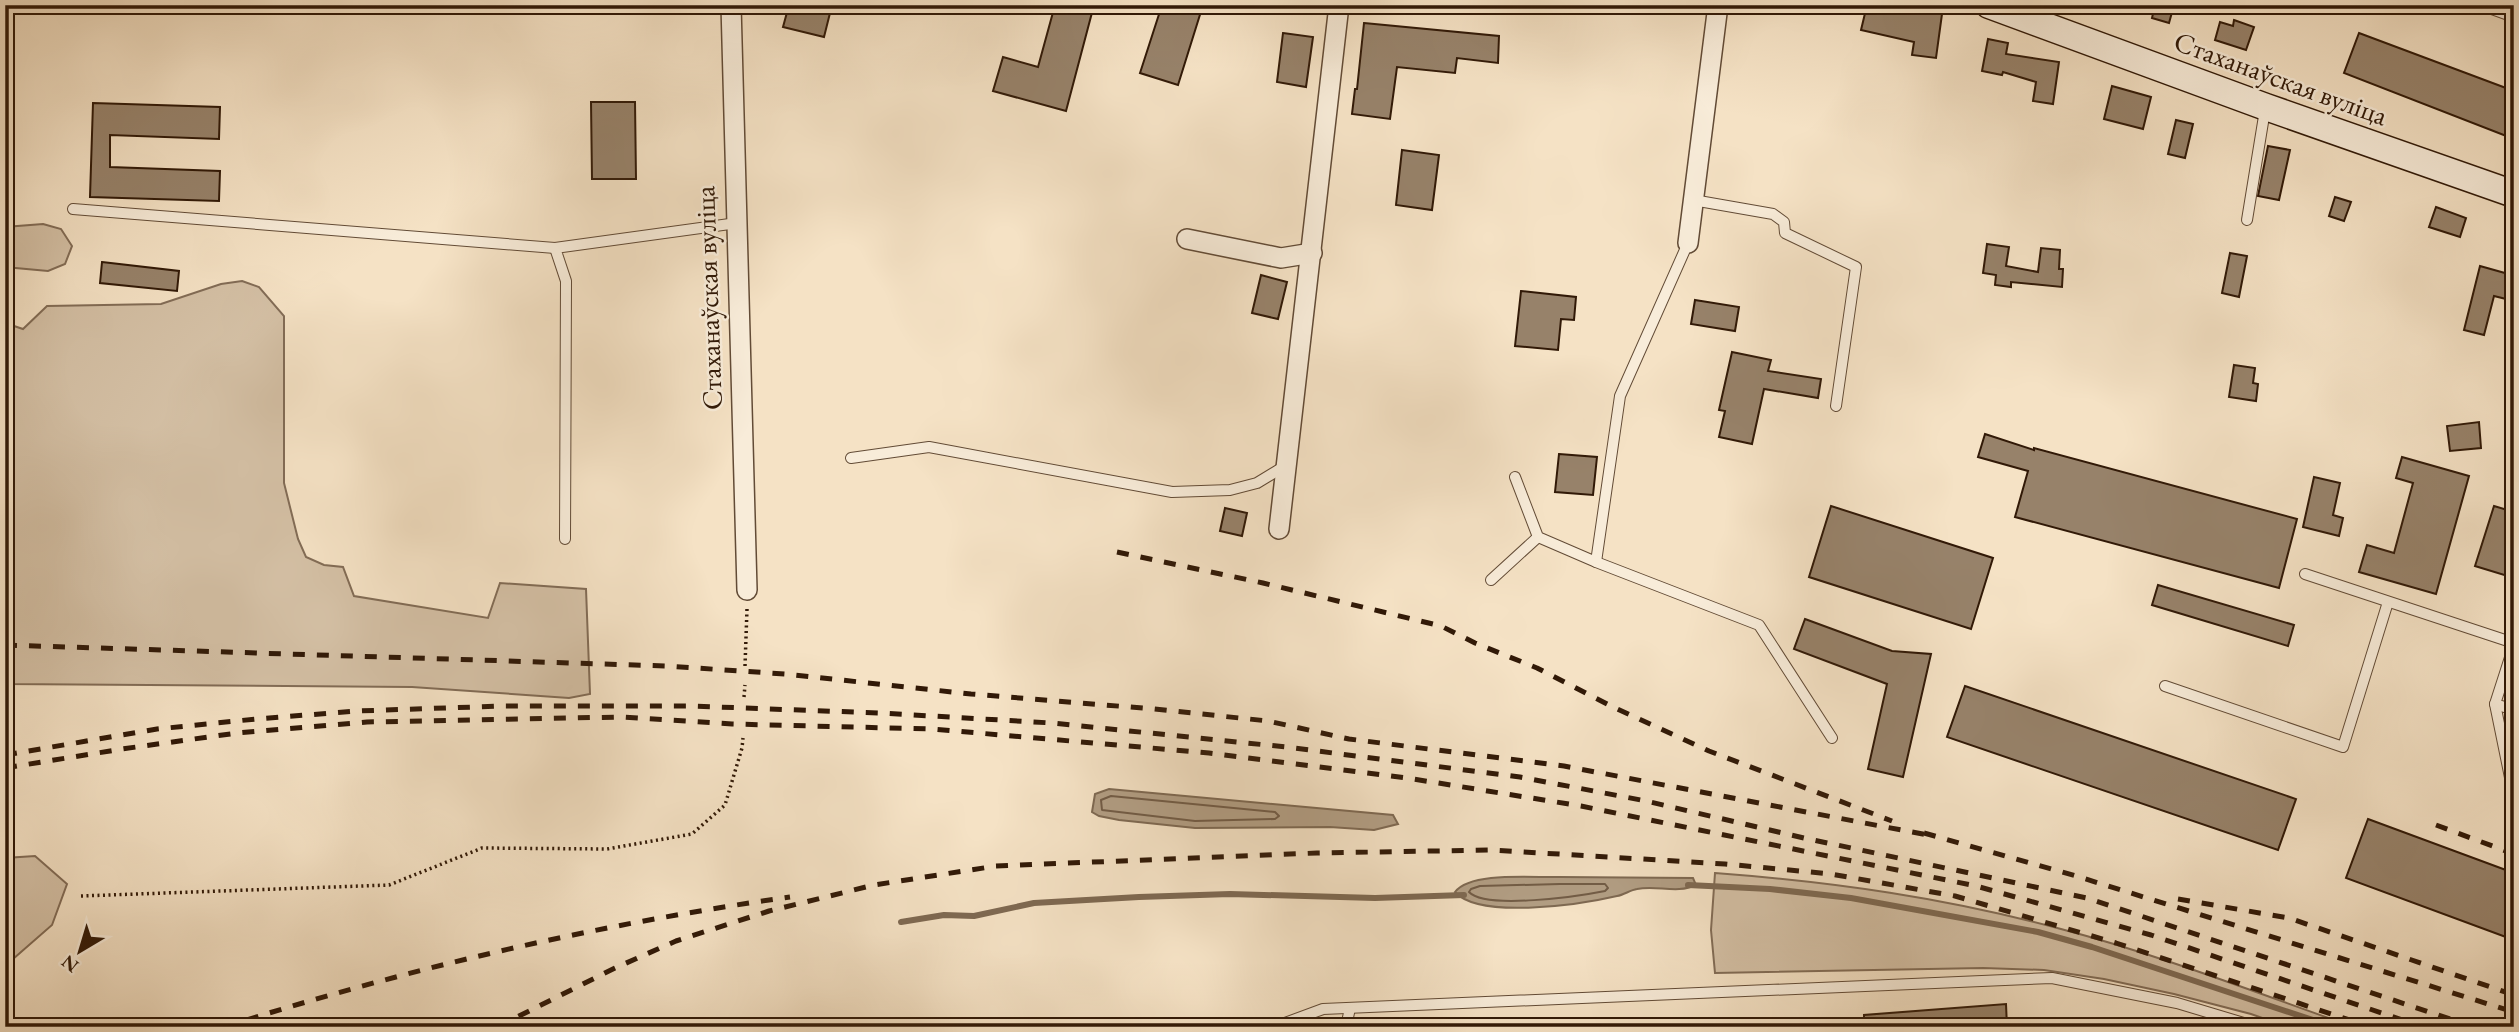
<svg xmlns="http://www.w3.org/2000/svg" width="2519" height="1032" viewBox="0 0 2519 1032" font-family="'EB Garamond',serif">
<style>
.green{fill:#d4c0a5;stroke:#826c56;stroke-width:2}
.water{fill:#b29e84;stroke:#7e6952;stroke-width:2}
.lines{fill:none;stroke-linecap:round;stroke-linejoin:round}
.shore{stroke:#725c46;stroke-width:2}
.stream{stroke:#7e6952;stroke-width:6}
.building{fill:#97826a;stroke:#311907;stroke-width:2}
.lane-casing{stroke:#624b36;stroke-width:12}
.street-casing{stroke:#624b36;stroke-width:22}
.secondary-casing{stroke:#311907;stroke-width:29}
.path{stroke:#311907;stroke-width:3.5;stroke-dasharray:2 3.5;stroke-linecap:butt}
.lane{stroke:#f8ecd9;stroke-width:10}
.street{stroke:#f8ecd9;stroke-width:19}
.secondary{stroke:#f8ecd9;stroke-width:26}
.rail{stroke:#311907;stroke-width:5;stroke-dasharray:12 12;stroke-linecap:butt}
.labels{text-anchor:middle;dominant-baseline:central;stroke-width:5;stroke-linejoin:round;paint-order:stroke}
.street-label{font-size:28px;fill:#311907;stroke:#f8ecd9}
</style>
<rect width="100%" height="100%" fill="#f5e2c5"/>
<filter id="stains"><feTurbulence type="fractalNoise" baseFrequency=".00286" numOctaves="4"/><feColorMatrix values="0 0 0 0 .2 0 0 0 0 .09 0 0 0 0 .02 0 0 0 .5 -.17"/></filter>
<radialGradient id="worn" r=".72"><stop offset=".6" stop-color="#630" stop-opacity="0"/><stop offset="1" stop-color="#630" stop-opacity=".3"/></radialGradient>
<g class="green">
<path d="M43 224 61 229 72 246 65 264 48 271 5 267V227Z"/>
<path d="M242 281 259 287 284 316V483L298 539 306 557 324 565 343 567 354 596 488 618 500 583 586 589 590 694 569 698 412 687 5 684V581C16 562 14 531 5 511V323L23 329 47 306 161 304 221 284Z"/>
<path d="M35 856 67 884 52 925 5 966V858Z"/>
<path d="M1715 873C1835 882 1946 898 2061 929 2160 955 2257 993 2354 1027H2288L2251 1014 2174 994 2104 979 2044 970 1983 968 1715 973 1711 930Z"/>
</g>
<g class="water">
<path d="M1109 789 1393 815 1398 824 1374 830 1330 827 1195 828 1119 820 1099 816 1092 812 1095 794Z"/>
<path d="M1560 877 1693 878 1696 885C1677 894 1657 885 1637 889 1630 890 1624 895 1617 896 1583 904 1480 920 1455 892 1471 871 1535 878 1560 877Z"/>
</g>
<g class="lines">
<g class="shore">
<path d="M1111 796 1275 812 1279 816 1275 819 1195 821 1102 810 1101 800Z"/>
<path d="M1560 884H1605L1608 888 1605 891C1580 896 1486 910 1469 892L1471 889 1480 886Z"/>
</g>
<g class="stream">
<path d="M1688 885 1770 889 1851 898 2038 932 2092 947 2334 1027"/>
<path d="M901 922 944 915 974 916 1034 903 1139 897 1230 894 1375 898 1464 895"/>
</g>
</g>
<g class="building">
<path d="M789 5H832L824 37 783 27Z"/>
<path d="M1055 5H1094L1066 111 993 91 1003 57 1038 67Z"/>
<path d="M1162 5H1203L1178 85 1140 73Z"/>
<path d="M1867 5H1884L1918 13V10L1942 14 1936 58 1912 55 1914 42 1861 30Z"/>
<path d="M2155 5H2174L2169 23 2152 18Z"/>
<path d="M2234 20 2254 27 2246 50 2215 40 2220 22 2233 26Z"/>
<path d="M1364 23 1499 36 1498 63 1457 58 1455 73 1397 67 1390 119 1352 114 1355 89H1357Z"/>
<path d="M1283 33 1313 37 1306 87 1277 82Z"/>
<path d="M2359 33 2514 91V139L2344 73Z"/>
<path d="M1988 39 2008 43 2006 54 2059 62 2053 104 2033 101 2036 82 2003 72 2002 75 1982 71Z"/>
<path d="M2112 86 2151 97 2143 129 2104 119Z"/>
<path d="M591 102H635L636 179H592Z"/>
<path d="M93 103 220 107 219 139 110 135V167L220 171 219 201 90 197Z"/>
<path d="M2176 120 2193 124 2185 158 2168 154Z"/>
<path d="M2268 146 2290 150 2279 200 2258 196Z"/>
<path d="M1402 150 1439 155 1432 210 1396 205Z"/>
<path d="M2335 197 2351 202 2344 221 2329 216Z"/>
<path d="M2436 207 2466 218 2460 237 2429 227Z"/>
<path d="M1987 244 2009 247 2006 266 2038 272 2041 248 2060 250 2059 269H2063L2062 287 2011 282V287L1995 285 1996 275 1983 273Z"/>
<path d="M2230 253 2247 256 2239 297 2222 293Z"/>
<path d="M102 262 179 271 177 291 100 283Z"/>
<path d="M2480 266 2512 275 2506 299 2494 296 2484 335 2464 330Z"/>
<path d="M1261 275 1287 282 1278 319 1252 313Z"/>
<path d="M1521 291 1576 297 1574 320 1561 319 1558 350 1515 346Z"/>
<path d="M1695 300 1739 307 1735 331 1691 324Z"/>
<path d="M1732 352 1771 360 1768 371 1821 379 1818 398 1764 389 1752 444 1719 437 1725 411 1719 410Z"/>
<path d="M2234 365 2255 368 2253 383 2258 384 2256 401 2229 397Z"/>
<path d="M2479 422 2481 448 2450 451 2447 426Z"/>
<path d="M1985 434 2034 450V448L2297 519 2279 588 2015 517 2028 471 1978 457Z"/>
<path d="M1559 454 1597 457 1593 495 1555 492Z"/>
<path d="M2402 457 2469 476 2436 594 2359 572 2367 545 2394 553 2413 483 2396 478Z"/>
<path d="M2314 477 2340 483 2333 515 2343 518 2339 536 2303 527Z"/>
<path d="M1831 506 1993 558 1971 629 1809 577Z"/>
<path d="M2494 506 2514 512V578L2475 566Z"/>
<path d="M1225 508 1247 513 1242 536 1220 531Z"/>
<path d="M2158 585 2294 625 2288 646 2152 605Z"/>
<path d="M1805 619 1892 651 1931 654 1903 777 1868 769 1887 684 1794 649Z"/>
<path d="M1965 686 2296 799 2278 850 1947 737Z"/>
<path d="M2368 819 2514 873V940L2346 878Z"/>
<path d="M2006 1004 2007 1027H1864V1015Z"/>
</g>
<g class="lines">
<defs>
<g id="lane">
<path d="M2481 5 2514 17"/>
<path d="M1693 200 1773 214 1784 222 1785 233 1856 267 1836 406"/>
<path d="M73 209 555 248"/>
<path d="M2247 220 2265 110"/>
<path d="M851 458 929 447 1172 492 1230 490 1257 483 1285 466"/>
<path d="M1515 477 1538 537 1596 562 1759 625 1832 738"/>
<path d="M565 539 566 281 555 248 737 223"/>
<path d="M1596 562 1620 396 1688 243"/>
<path d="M2305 574 2514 643"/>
<path d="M1491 580 1538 537"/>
<path d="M2514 645 2495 704 2514 710"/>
<path d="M2165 686 2343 747 2388 602"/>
<path d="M2495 704 2514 797"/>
<path d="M1274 1027 1323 1009 2052 978 2177 1003 2257 1027"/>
<path d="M1346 1027 1350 1008"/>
</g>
<g id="street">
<path d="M731 5 747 590"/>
<path d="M1187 239 1281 258 1312 253"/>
<path d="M1688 243 1718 5"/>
<path d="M1279 529 1339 5"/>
</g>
<path id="secondary" d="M1989 5 2266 107 2514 194"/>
</defs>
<use href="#lane" class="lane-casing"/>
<use href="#street" class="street-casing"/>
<use href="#secondary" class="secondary-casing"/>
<g class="path">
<path d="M745 666 747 609"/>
<path d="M744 697 745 685"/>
<path d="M81 896 389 885 482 848 607 849 692 834 725 805 742 748 743 738"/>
</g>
<use href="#lane" class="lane"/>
<use href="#street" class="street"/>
<use href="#secondary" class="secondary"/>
<g class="rail">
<path d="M1117 552 1263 583 1441 626 1475 643 1537 668 1613 707 1709 751 1892 821"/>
<path d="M5 645 666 666 785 674 971 694 1154 709 1268 721 1349 739 1564 766 1933 836"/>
<path d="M5 755 157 729 256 719 357 711 503 706H690L880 713 1052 723 1286 747 1520 777 1646 801 1804 838 2087 898 2474 1027"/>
<path d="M5 768 122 749 237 733 367 722 621 717 732 724 932 729 1209 753 1407 778 1581 806 1976 886 2151 935 2423 1027"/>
<path d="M2436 825 2514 854"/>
<path d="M1924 833 2076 876 2514 1012"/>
<path d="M2178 899 2289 918 2514 995"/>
<path d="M224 1027C410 968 598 924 790 897"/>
<path d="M497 1027 615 968 676 941 769 911 874 885 996 866 1317 853 1491 850 1725 864 1831 874 1955 896 2116 943 2371 1027"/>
</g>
</g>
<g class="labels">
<g class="street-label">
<text transform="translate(2281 78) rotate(20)">Стаханаўская вуліца</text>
<text transform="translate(708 298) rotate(-92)">Стаханаўская вуліца</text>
</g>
</g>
<rect width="2519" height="1032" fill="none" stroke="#f5e2c5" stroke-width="28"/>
<rect x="7" y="7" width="2505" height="1018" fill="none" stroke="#311907" stroke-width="3.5"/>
<rect x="14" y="14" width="2491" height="1004" fill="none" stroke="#311907" stroke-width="2"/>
<g transform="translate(80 951) rotate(218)" stroke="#f8ecd9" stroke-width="5" paint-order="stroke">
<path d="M0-5L12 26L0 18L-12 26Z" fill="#311907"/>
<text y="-10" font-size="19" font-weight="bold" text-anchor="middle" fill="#311907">N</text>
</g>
<rect width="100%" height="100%" filter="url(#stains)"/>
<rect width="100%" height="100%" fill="url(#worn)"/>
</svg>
